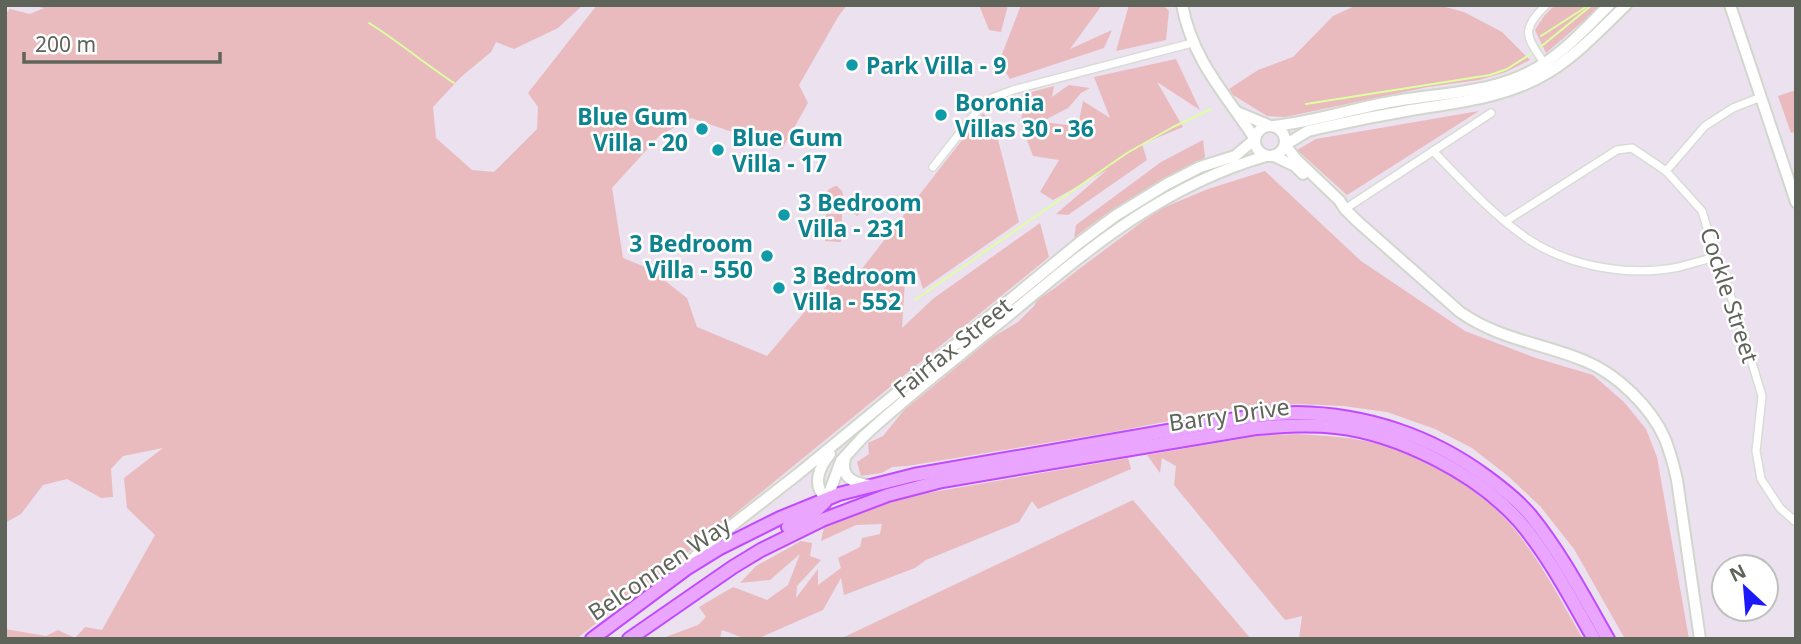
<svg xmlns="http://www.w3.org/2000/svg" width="1801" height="644" viewBox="0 0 1801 644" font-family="'Noto Sans',sans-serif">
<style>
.green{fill:#e9bbbe}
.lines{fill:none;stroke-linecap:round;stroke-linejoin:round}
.stream{stroke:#ddffa1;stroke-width:2}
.street-casing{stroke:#d8dcd4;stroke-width:10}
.secondary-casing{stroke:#d1d7cc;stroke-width:14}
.primary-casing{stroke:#c04aff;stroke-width:16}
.street{stroke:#fff;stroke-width:7}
.secondary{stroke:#fff;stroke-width:10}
.primary{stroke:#eaa6ff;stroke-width:12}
.culture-dot{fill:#0f9aa8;stroke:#fff;stroke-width:2.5}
.labels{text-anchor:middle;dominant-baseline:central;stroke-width:5;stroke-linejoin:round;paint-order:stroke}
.culture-label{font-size:23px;font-weight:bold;fill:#0d838f;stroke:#fff;text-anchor:start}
.street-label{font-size:23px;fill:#5f645a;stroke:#fff}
</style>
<rect width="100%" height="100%" fill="#ebe1ef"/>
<g class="green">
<path d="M29 5H583L558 28 514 49 496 42 491 52 461 77 433 107 436 138 472 170 494 172 537 129 538 107 528 93 597 5H847L838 17 799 85 808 103 782 149 691 118 659 136 612 188 623 258 650 269 687 298 697 327 767 356 840 270H861L983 113 994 124 1019 222 923 289 916 267 905 281 902 328 934 298 1040 223 1049 257 676 562 576 639H5V629L46 636 58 630 75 638 85 627 102 630 155 535 127 508 124 478 163 448 123 456 111 469 113 497 101 498 67 479 43 485 21 514 5 523V14L10 9 30 14 44 8Z"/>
<path d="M979 5H1008L1001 32 989 30Z"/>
<path d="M1021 5H1102L1070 49 1112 30 1104 48 1010 79 999 62Z"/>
<path d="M1129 5H1163L1169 11 1166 40 1116 51Z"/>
<path d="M1357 5H1438L1464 12 1502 32 1530 60 1506 72 1479 80 1428 87 1285 117 1267 116 1233 95 1229 89 1258 70 1293 57 1333 16Z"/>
<path d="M1555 5H1602L1546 53 1535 30 1544 16Z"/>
<path d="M1176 59 1200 110 1157 82 1183 127 1142 144 1147 160 1068 215 1056 214 1107 170 1053 200 1040 192 1059 160 1033 156 1021 124 1024 94 1054 86 1052 97 1069 85 1090 88 1081 93 1068 108 1041 122 1078 126 1083 101 1110 118 1094 77Z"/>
<path d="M1796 90V131L1791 133 1778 96Z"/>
<path d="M1479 111 1347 195 1297 150 1316 139Z"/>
<path d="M1203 140 1205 157 1202 160C1157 183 1113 206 1074 238L1076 225 1161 162Z"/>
<path d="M1265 171 1361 261 1465 331 1536 358 1593 375 1624 402 1646 429 1657 457 1689 639H1625L1574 549 1540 506 1508 476 1472 448 1435 429 1387 412 1343 406 1298 404 1236 408 1113 432 907 466 892 467 882 473 861 476 857 462 869 454 868 443 883 436 904 410 993 337 1018 322 1034 306 1037 300 1055 288 1079 269 1158 210 1208 189Z"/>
<path d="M835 186H837L842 191 844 202 836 207 820 211 828 190Z"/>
<path d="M857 197 867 208 857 216 847 206Z"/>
<path d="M826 214H842L841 242 825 241Z"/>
<path d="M1298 434C1326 436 1355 437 1383 445 1427 457 1482 491 1512 526 1540 560 1561 601 1583 639H1299L1302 616 1285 620 1174 485 1176 466 1162 458 1160 473 1147 455 1257 436Z"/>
<path d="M1128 458 1131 469 1038 509 1032 501 1019 522 926 560 915 568 844 595 841 578 823 610 757 639H746L722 630 720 639H660L698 625 706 617 699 607 733 587 767 600 788 585 800 554 770 580 740 583 756 566 801 541 812 543 810 556 821 560 797 586 796 598 818 569V585L841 568 838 558 860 547 862 538 880 534 882 524 856 525 821 541 824 527 886 503 916 495Z"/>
<path d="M1133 500 1251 639H840Z"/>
</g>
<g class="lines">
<g class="stream">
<path d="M369 23C398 41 425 64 454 83"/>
<path d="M1541 36 1589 5"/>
<path d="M1538 49 1592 5"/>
<path d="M1306 104 1490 75 1507 69 1534 52"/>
<path d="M915 300 1127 153 1173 127 1211 109"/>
</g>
<defs>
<g id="street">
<path d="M1546 5C1518 32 1528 38 1546 66"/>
<path d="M1433 151C1463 182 1493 215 1528 239 1570 267 1630 277 1679 267 1691 264 1703 260 1716 257"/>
<path d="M933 167 982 105 992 98 1013 90 1192 43"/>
<path d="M1666 171 1705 126 1733 108 1761 97"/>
<path d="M1345 209 1491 113"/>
<path d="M1506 221 1617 150 1632 148 1666 171 1702 211 1716 257 1737 313 1762 396 1756 451 1761 479 1780 508 1796 522"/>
</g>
<g id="secondary">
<path d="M1182 5C1193 61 1225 93 1255 139"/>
<path d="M1730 5 1796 202"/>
<path d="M1237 112 1268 125"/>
<circle cx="1270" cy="141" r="15"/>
<path d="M1274 126C1311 122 1348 110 1385 103 1438 92 1498 95 1545 63 1569 47 1589 25 1609 5"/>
<path d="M1285 145 1297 160 1339 200 1345 209 1357 221 1460 312C1500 340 1542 343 1585 361 1617 374 1651 407 1665 439 1670 452 1674 466 1677 480L1700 639"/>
<path d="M1285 145 1308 131 1321 128C1351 121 1381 115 1411 110 1459 102 1507 98 1549 72 1578 54 1602 28 1626 5"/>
<path d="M1274 156 1295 166 1303 174"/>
<path d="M830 454C819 467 811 486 827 499L841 461 863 437C906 397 953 361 998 324 1083 254 1158 187 1266 156"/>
<path d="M845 458C840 478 854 484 872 485"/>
<path d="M688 563 721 534 798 474 1079 243 1115 216 1167 184 1200 167 1235 156 1255 139"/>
</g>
<g id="primary">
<path d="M788 527 812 514 825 502"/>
<path d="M592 639 686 569 720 548 780 518 839 494 914 475 1254 416C1268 415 1283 413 1297 413 1366 414 1432 436 1487 477 1502 488 1519 501 1531 516 1561 553 1584 597 1608 639"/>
<path d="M629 639 733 567 761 550 822 520 888 495 942 481 1256 428C1283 426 1309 424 1336 427 1399 434 1477 474 1519 521 1549 556 1571 599 1594 639"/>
</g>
</defs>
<use href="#street" class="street-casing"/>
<use href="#secondary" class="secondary-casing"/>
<use href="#primary" class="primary-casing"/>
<use href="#street" class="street"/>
<use href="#secondary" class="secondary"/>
<use href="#primary" class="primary"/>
</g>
<g class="culture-dot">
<circle cx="852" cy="65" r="7"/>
<circle cx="941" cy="115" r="7"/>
<circle cx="702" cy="129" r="7"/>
<circle cx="718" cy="150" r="7"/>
<circle cx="784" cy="215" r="7"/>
<circle cx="767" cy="256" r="7"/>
<circle cx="779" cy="288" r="7"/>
</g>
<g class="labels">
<g class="culture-label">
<text x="866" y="65">Park Villa - 9</text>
<text x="955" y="102">Boronia<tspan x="955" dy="26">Villas 30 - 36</tspan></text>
<text x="688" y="116" text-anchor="end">Blue Gum<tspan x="688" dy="26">Villa - 20</tspan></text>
<text x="732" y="137">Blue Gum<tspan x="732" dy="26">Villa - 17</tspan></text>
<text x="798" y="202">3 Bedroom<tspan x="798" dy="26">Villa - 231</tspan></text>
<text x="753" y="243" text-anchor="end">3 Bedroom<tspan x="753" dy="26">Villa - 550</tspan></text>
<text x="793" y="275">3 Bedroom<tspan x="793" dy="26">Villa - 552</tspan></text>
</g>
<g class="street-label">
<text transform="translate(1730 295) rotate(72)">Cockle Street</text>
<text transform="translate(952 347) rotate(-39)">Fairfax Street</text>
<text transform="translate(1229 414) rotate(-8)">Barry Drive</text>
<text transform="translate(659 568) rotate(-34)">Belconnen Way</text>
</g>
</g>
<rect width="1801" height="644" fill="none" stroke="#5f645a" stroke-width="14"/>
<g transform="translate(1745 588) rotate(334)"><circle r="33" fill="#ffffff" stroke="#bfc1bd" stroke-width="2"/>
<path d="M0-5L12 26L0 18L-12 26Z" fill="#1c1afb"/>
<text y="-10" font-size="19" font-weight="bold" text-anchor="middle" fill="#5f645a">N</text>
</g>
<path d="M24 52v10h196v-10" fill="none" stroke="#5f645a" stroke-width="3.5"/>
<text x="35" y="52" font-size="21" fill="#5f645a" stroke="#ffffff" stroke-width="5" paint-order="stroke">200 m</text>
</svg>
